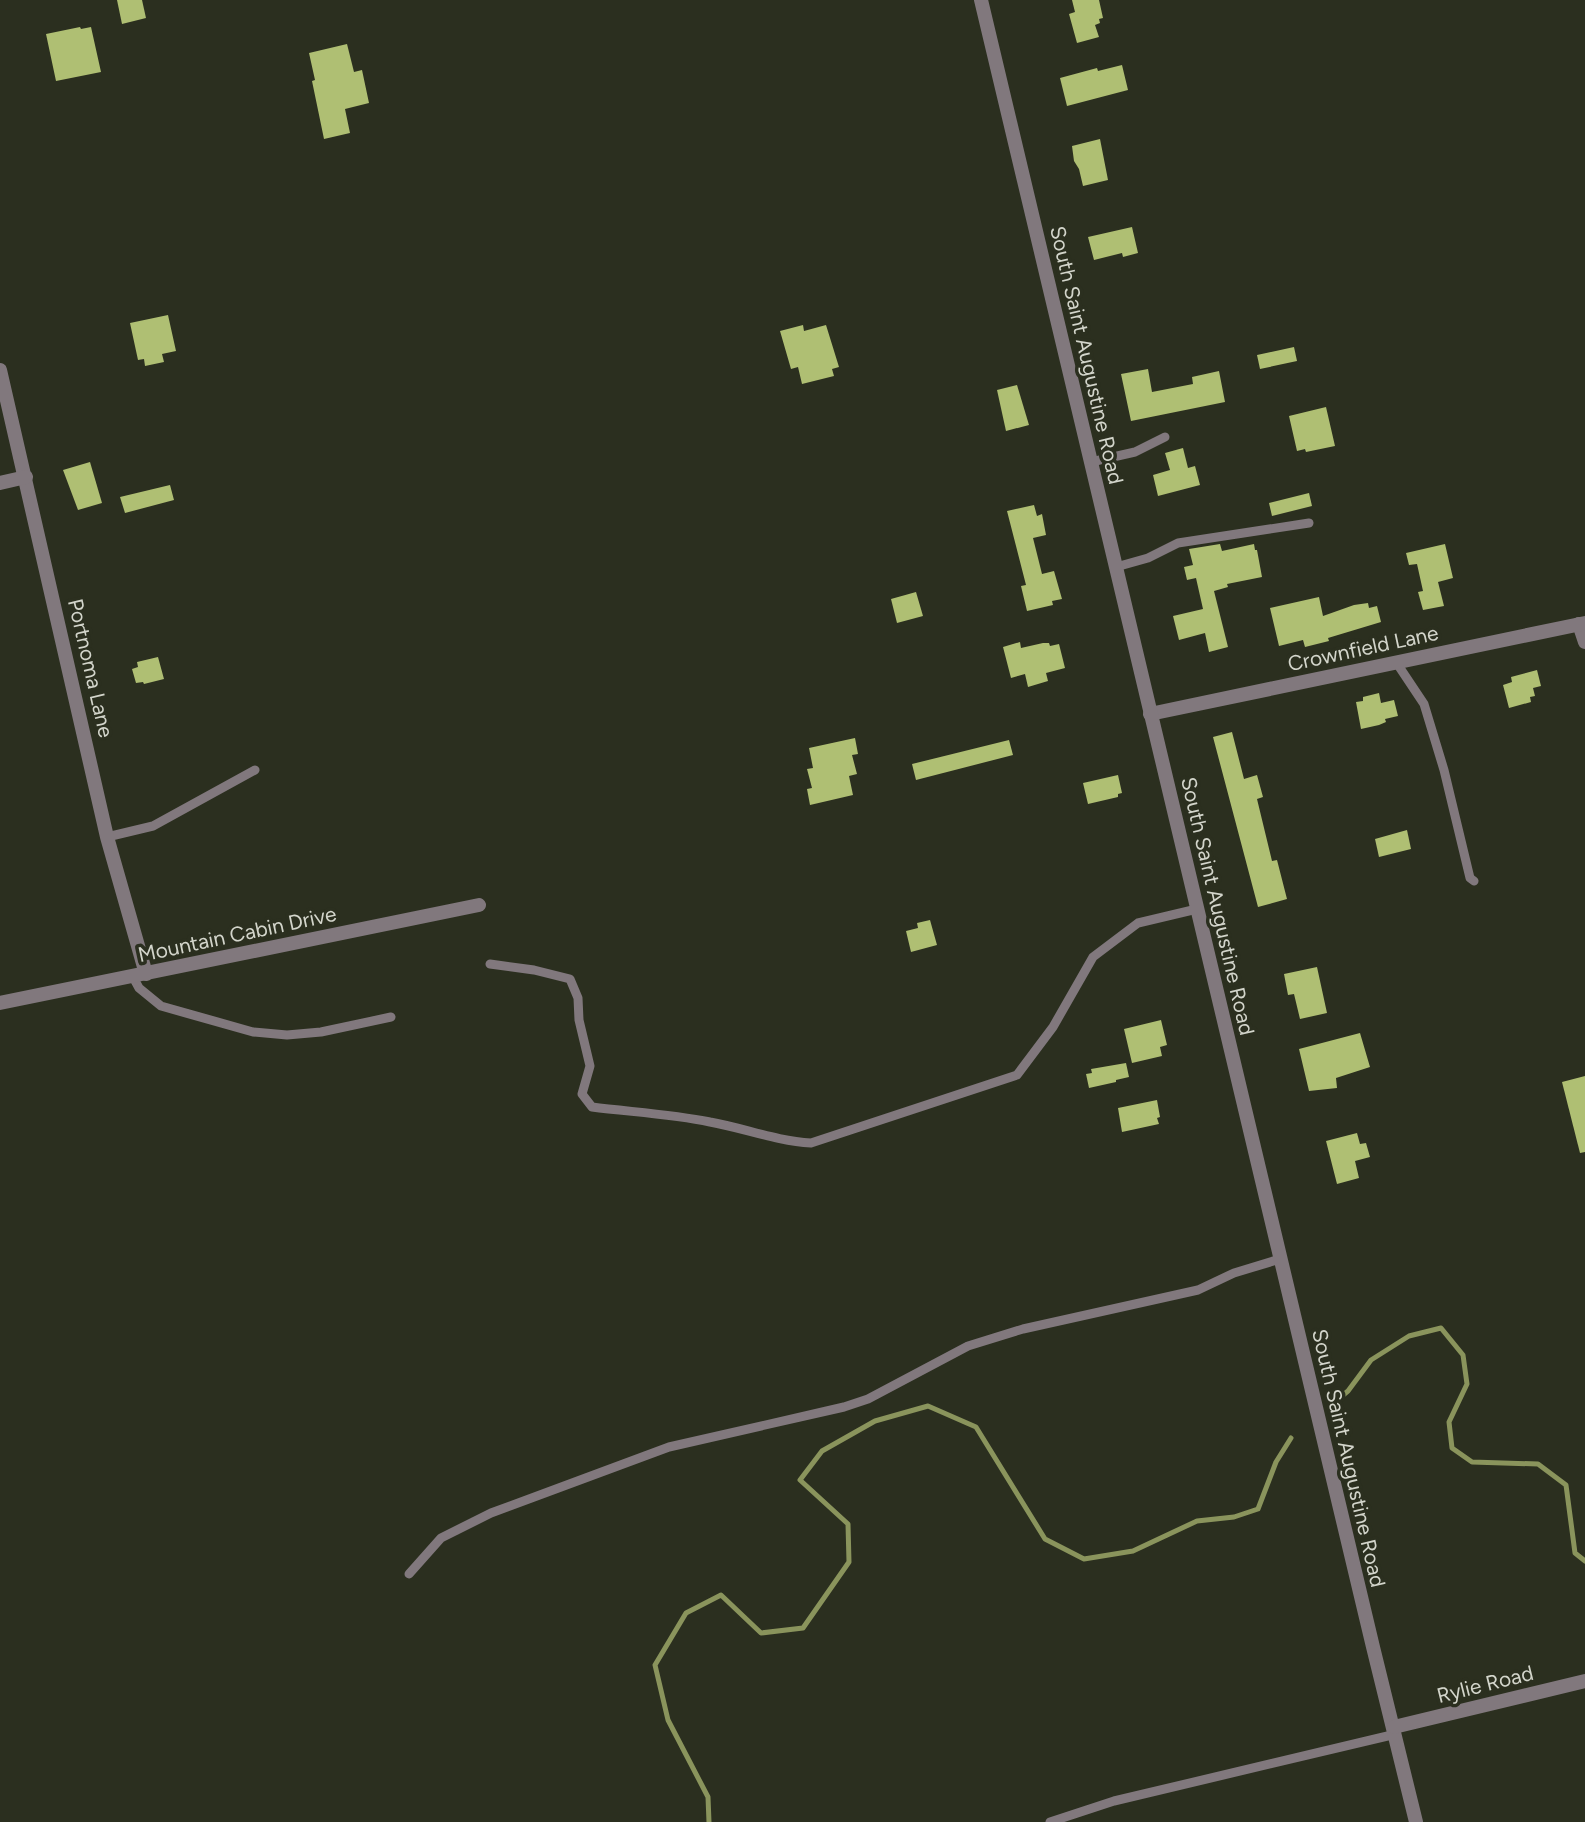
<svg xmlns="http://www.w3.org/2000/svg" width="1585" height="1822" viewBox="0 0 1585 1822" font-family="Figtree,sans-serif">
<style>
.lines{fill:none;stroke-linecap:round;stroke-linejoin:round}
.stream{stroke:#8a945c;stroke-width:5}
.building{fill:#afbf73}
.service{stroke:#81787d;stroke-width:9}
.minor{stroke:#81787d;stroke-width:14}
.tertiary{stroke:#81787d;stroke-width:14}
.labels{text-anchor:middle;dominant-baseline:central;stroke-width:7;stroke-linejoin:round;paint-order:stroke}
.street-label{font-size:21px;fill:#d3d5cb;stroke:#2b2f1f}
</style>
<rect width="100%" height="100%" fill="#2b2f1f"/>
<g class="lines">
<g class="stream">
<path d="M1330 1406 1348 1391 1371 1360 1409 1336 1441 1328 1463 1355 1467 1384 1449 1422 1452 1448 1472 1462 1538 1464 1566 1485 1575 1553 1585 1561"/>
<path d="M709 1822 708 1797 668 1720 655 1665 686 1613 721 1595 761 1633 803 1628 849 1562 848 1524 800 1480 822 1451 875 1421 928 1406 976 1427 1045 1539 1084 1559 1133 1551 1197 1521 1234 1517 1258 1509 1276 1462 1291 1438"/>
</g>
</g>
<g class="building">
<path d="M117 0H142L146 18 122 24Z"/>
<path d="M1072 0H1099L1103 18 1099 19 1100 23 1095 25 1099 37 1077 43 1069 14 1075 12Z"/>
<path d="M80 27 81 29 91 27 101 72 56 81 46 34Z"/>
<path d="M347 44 354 72 362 70 369 103 345 109 350 133 324 139 312 81 315 80 309 53Z"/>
<path d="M1122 65 1128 90 1067 106 1060 78 1097 68 1098 71Z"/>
<path d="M1100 139 1108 180 1083 186 1079 169 1074 161 1072 146Z"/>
<path d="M1132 227 1138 253 1123 257 1122 253 1094 260 1088 237Z"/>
<path d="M168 315 176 351 162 354 164 362 145 366 144 359 138 360 130 323Z"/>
<path d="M803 325 804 331 826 325 839 367 832 369 834 376 802 384 798 367 791 369 780 331Z"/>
<path d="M1294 347 1297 361 1260 369 1257 355Z"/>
<path d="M1148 369 1152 392 1193 384 1192 377 1219 371 1225 402 1131 421 1121 374Z"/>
<path d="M1017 385 1029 425 1006 431 997 390Z"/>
<path d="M1326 407 1335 446 1306 452 1305 449 1297 451 1289 416Z"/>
<path d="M1183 448 1188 468 1195 466 1200 485 1158 496 1153 475 1170 470 1165 453Z"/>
<path d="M90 462 102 503 78 510 63 470Z"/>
<path d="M170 485 174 500 125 513 120 497Z"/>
<path d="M1309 493 1312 506 1272 516 1269 503Z"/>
<path d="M1034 505 1037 516 1042 514 1046 535 1033 538 1042 574 1054 571 1062 599 1052 601 1053 605 1027 611 1021 586 1026 585 1007 511Z"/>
<path d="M1220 544 1222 551 1254 544 1255 550H1257L1262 577 1227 584 1228 587 1214 591 1228 647 1209 652 1205 633 1179 640 1173 616 1203 609 1196 578 1187 580 1184 567 1193 565 1189 549Z"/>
<path d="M1445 544 1453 578 1438 582 1444 606 1423 610 1418 592 1423 591 1417 564 1409 565 1406 553Z"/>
<path d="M916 592 923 616 897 623 891 599Z"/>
<path d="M1319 597 1323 616 1354 605 1368 603 1369 608 1377 606 1381 622 1328 638 1329 641 1305 647 1303 640 1279 646 1270 608Z"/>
<path d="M1020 642 1021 648 1043 643H1049L1050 646 1059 644 1065 668 1046 673 1048 681 1028 687 1025 674 1011 678 1003 647Z"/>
<path d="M158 657 164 679 144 684 143 682 136 683 132 669 138 667 137 662Z"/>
<path d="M1537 670 1541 686 1533 688 1535 696 1530 697 1531 702 1509 708 1503 685 1512 682 1511 677Z"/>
<path d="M1379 693 1381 703 1394 700 1398 716 1385 719 1386 722 1379 725 1361 729 1356 702 1363 701V697Z"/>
<path d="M1232 732 1244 779 1257 775 1263 797 1257 799 1272 861 1277 860 1287 899 1258 907 1213 737Z"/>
<path d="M855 738 858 754 852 755 857 774 849 776 853 795 810 805 807 789 812 788 807 769 813 768 809 748Z"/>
<path d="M1009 740 1013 755 916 780 912 764Z"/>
<path d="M1118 775 1122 793 1118 794V797L1088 804 1083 783Z"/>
<path d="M1407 830 1411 849 1379 857 1375 839Z"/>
<path d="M930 920 937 945 911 952 906 931 918 928 917 923Z"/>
<path d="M1317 967 1327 1013 1300 1019 1294 994 1288 995 1284 974Z"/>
<path d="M1161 1020 1167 1045 1160 1047 1162 1056 1132 1063 1124 1029Z"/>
<path d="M1360 1033 1370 1067 1336 1078 1337 1088 1309 1091 1299 1049Z"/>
<path d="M1126 1063 1129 1077 1116 1080V1082L1089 1088 1086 1074 1092 1073 1091 1069Z"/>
<path d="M1585 1076V1152L1580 1153 1562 1082Z"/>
<path d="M1157 1100 1160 1117 1157 1118 1159 1124 1122 1132 1118 1108Z"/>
<path d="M1357 1133 1360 1144 1366 1143 1370 1157 1355 1161 1359 1178 1337 1184 1326 1141Z"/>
</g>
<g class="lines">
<g class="service">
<path d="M1091 462 1135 452 1165 437"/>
<path d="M1116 567 1148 558 1178 543 1309 523"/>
<path d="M1396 662 1424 704 1444 770 1470 878 1474 881"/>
<path d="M107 837 153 826 255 770"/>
<path d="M490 964 534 970 570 979 578 998 579 1020 590 1066 582 1094 592 1107C631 1112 671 1114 710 1122 744 1128 776 1141 811 1143L1017 1075 1053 1027 1093 957 1138 923 1197 909"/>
<path d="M133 977 139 988 161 1006 253 1032 287 1035 321 1032 391 1017"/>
<path d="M409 1574 441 1538 491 1513 669 1447 844 1407 868 1399 968 1346 1023 1329 1198 1290 1234 1273 1280 1259"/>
<path d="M1050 1822 1114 1801 1396 1734"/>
</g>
<g class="minor">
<path d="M0 370 107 837 146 974"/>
<path d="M0 483 26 477"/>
<path d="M1579 624 1585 642"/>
<path d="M1150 714 1585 623"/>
<path d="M0 1003 479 905"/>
</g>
<g class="tertiary">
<path d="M981 0 1373 1647 1416 1822"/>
<path d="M1394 1727 1585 1681"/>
</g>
</g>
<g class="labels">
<g class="street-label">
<text transform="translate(1087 355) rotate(77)">South Saint Augustine Road</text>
<text transform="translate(1363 648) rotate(-12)">Crownfield Lane</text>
<text transform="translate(91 668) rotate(77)">Portnoma Lane</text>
<text transform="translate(1218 906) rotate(77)">South Saint Augustine Road</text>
<text transform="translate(237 934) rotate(-12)">Mountain Cabin Drive</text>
<text transform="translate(1349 1458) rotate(77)">South Saint Augustine Road</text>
<text transform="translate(1485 1684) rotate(-14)">Rylie Road</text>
</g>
</g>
</svg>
